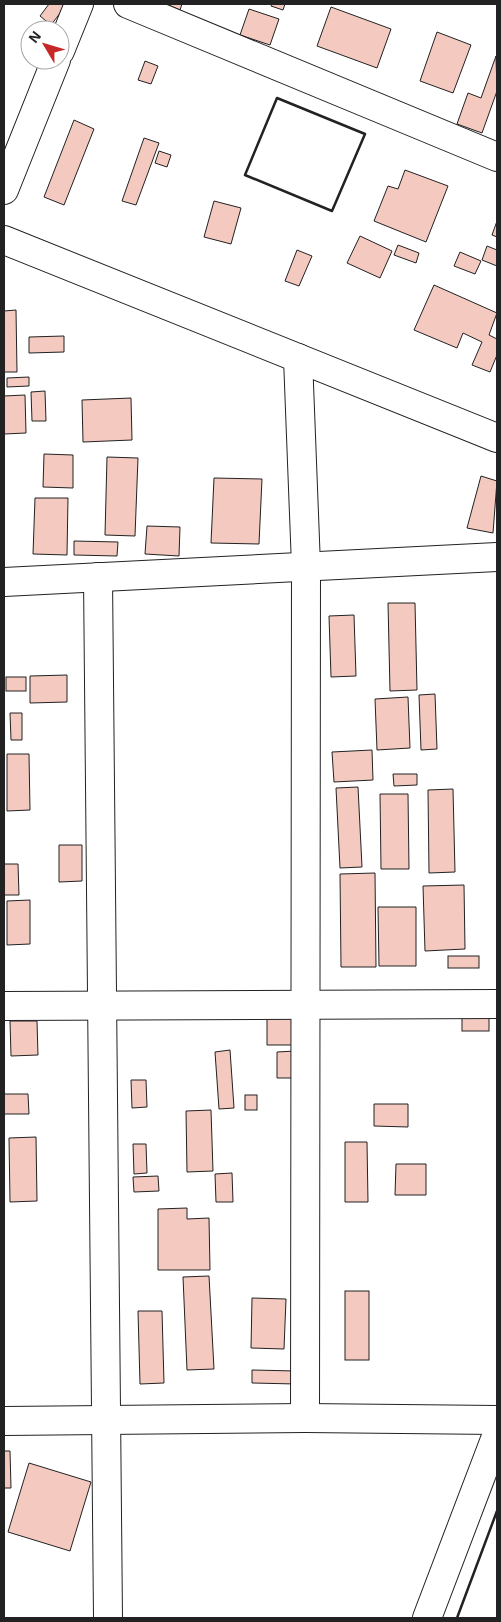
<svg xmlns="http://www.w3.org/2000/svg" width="501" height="1622" viewBox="0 0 501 1622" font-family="Arial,sans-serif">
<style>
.building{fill:#f3c9c0;stroke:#222}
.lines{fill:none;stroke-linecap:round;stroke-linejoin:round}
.minor-casing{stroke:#222;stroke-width:30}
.minor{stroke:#fff;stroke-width:28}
.wall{stroke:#222;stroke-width:2.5}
</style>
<rect width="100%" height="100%" fill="#fff"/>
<g class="building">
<path d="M49 4H67L51 25 40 16Z"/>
<path d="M166 4H182L180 10Z"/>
<path d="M272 4H285L283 10 271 6Z"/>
<path d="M331 7 391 29 377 68 317 46Z"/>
<path d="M249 9 279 19 270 45 240 35Z"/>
<path d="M437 32 471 45 453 93 420 81Z"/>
<path d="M496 56 497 91 482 133 457 124 468 93 481 98Z"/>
<path d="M145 61 158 66 151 84 138 80Z"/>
<path d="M74 120 94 129 64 205 44 197Z"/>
<path d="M144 138 159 143 136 205 122 201Z"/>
<path d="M159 151 171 155 167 167 155 163Z"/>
<path d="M405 170 448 186 426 242 374 221 388 186 398 189Z"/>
<path d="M214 201 241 208 231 244 204 237Z"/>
<path d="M497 221V237L492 235Z"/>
<path d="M360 236 392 251 380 278 347 263Z"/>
<path d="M398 245 419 253 416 263 394 255Z"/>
<path d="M487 246 497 250V266L482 260Z"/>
<path d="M297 250 312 256 299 286 285 281Z"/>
<path d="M460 252 481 261 475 274 454 266Z"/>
<path d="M434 285 497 313 489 335 497 339V355L490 372 472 365 482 342 463 333 457 348 414 330Z"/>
<path d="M16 310 17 372H4V311Z"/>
<path d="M64 336V352L29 353V337Z"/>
<path d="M29 377V386L7 387V378Z"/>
<path d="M45 391 46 421H32L31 392Z"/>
<path d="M25 395 26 433 4 434V396Z"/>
<path d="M131 398 132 440 83 442 82 400Z"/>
<path d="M44 454 73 455V488L43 487Z"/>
<path d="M107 457 138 458 135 536 105 535Z"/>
<path d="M481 476 497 481 493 533 467 528Z"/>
<path d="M214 478 262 479 259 544 211 543Z"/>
<path d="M35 498H68L67 555 33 554Z"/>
<path d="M147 526 180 527 179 556 145 554Z"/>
<path d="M74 541 118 542 117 556 74 555Z"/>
<path d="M388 603H415L417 690 390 691Z"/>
<path d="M354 615 356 676 331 677 329 616Z"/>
<path d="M67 675V702L30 703V676Z"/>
<rect x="6" y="677" width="20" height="14"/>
<path d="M435 694 437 749 421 750 419 695Z"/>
<path d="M408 697 410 748 377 750 375 699Z"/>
<path d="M10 713H22V740H11Z"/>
<path d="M372 750 373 780 334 782 332 752Z"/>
<path d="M7 754H29L30 810 7 811Z"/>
<path d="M393 774H417V785L394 786Z"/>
<path d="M358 787 362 867 340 868 336 788Z"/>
<path d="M453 789 455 872 429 873 428 790Z"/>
<path d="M380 794H408L409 869H381Z"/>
<path d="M59 845H82V881L59 882Z"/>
<path d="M4 864H18L19 895H4Z"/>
<path d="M375 873 376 967H341L340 874Z"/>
<path d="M464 885 465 949 425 951 423 886Z"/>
<path d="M30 900V944L7 945V901Z"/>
<path d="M378 907H416V966H379Z"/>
<rect x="448" y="956" width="31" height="12"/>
<path d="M292 1015V1045H267V1016Z"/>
<rect x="462" y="1017" width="27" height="14"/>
<path d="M10 1021H37L38 1055 11 1056Z"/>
<path d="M230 1050 234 1108 219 1109 215 1052Z"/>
<path d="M295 1051V1078H277V1052Z"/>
<path d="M131 1080H146L147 1107 132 1108Z"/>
<path d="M4 1094H28L29 1114H4Z"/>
<rect x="245" y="1095" width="12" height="15"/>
<path d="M374 1104H408V1127L374 1126Z"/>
<path d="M211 1110 213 1171 187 1172 186 1111Z"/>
<path d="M36 1137 37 1201 10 1202 9 1138Z"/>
<path d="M345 1142H367L368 1202H345Z"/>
<path d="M133 1144H146L147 1173 134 1174Z"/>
<path d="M396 1164H426V1195H395Z"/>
<path d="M232 1173 233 1202H216L215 1174Z"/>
<path d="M158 1176 159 1191 134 1192 133 1177Z"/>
<path d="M187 1208V1219L209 1218 210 1270H158V1209Z"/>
<path d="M209 1276 214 1369 187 1370 183 1277Z"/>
<rect x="345" y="1291" width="24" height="69"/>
<path d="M252 1298 286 1299 284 1349 251 1348Z"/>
<path d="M138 1311H162L164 1383 140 1384Z"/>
<path d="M252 1370 296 1371V1384L252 1383Z"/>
<path d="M4 1451H10L11 1488H4Z"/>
<path d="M29 1463 91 1482 70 1551 8 1532Z"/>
</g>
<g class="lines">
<defs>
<g id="minor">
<path d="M128 4 497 157"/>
<path d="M60 51 79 4"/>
<path d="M4 190 56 60"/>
<path d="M4 240 497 438"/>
<path d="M298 358 306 566 305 1418"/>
<path d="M98 577 108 1618"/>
<path d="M4 582 497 557"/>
<path d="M4 1006 497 1004"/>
<path d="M4 1421 305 1418 497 1420"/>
<path d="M427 1618 497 1434"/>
</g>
</defs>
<use href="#minor" class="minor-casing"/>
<use href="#minor" class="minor"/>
<g class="wall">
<path d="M277 98 365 134 332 211 245 175Z"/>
<path d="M457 1618 497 1511"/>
</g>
</g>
<rect width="501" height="1622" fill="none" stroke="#222222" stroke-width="10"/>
<g transform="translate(45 45) rotate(308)"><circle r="24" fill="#ffffff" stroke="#a7a7a7"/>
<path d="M0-4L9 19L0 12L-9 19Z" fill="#c62828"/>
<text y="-8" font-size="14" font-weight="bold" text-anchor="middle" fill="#222222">N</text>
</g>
</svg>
